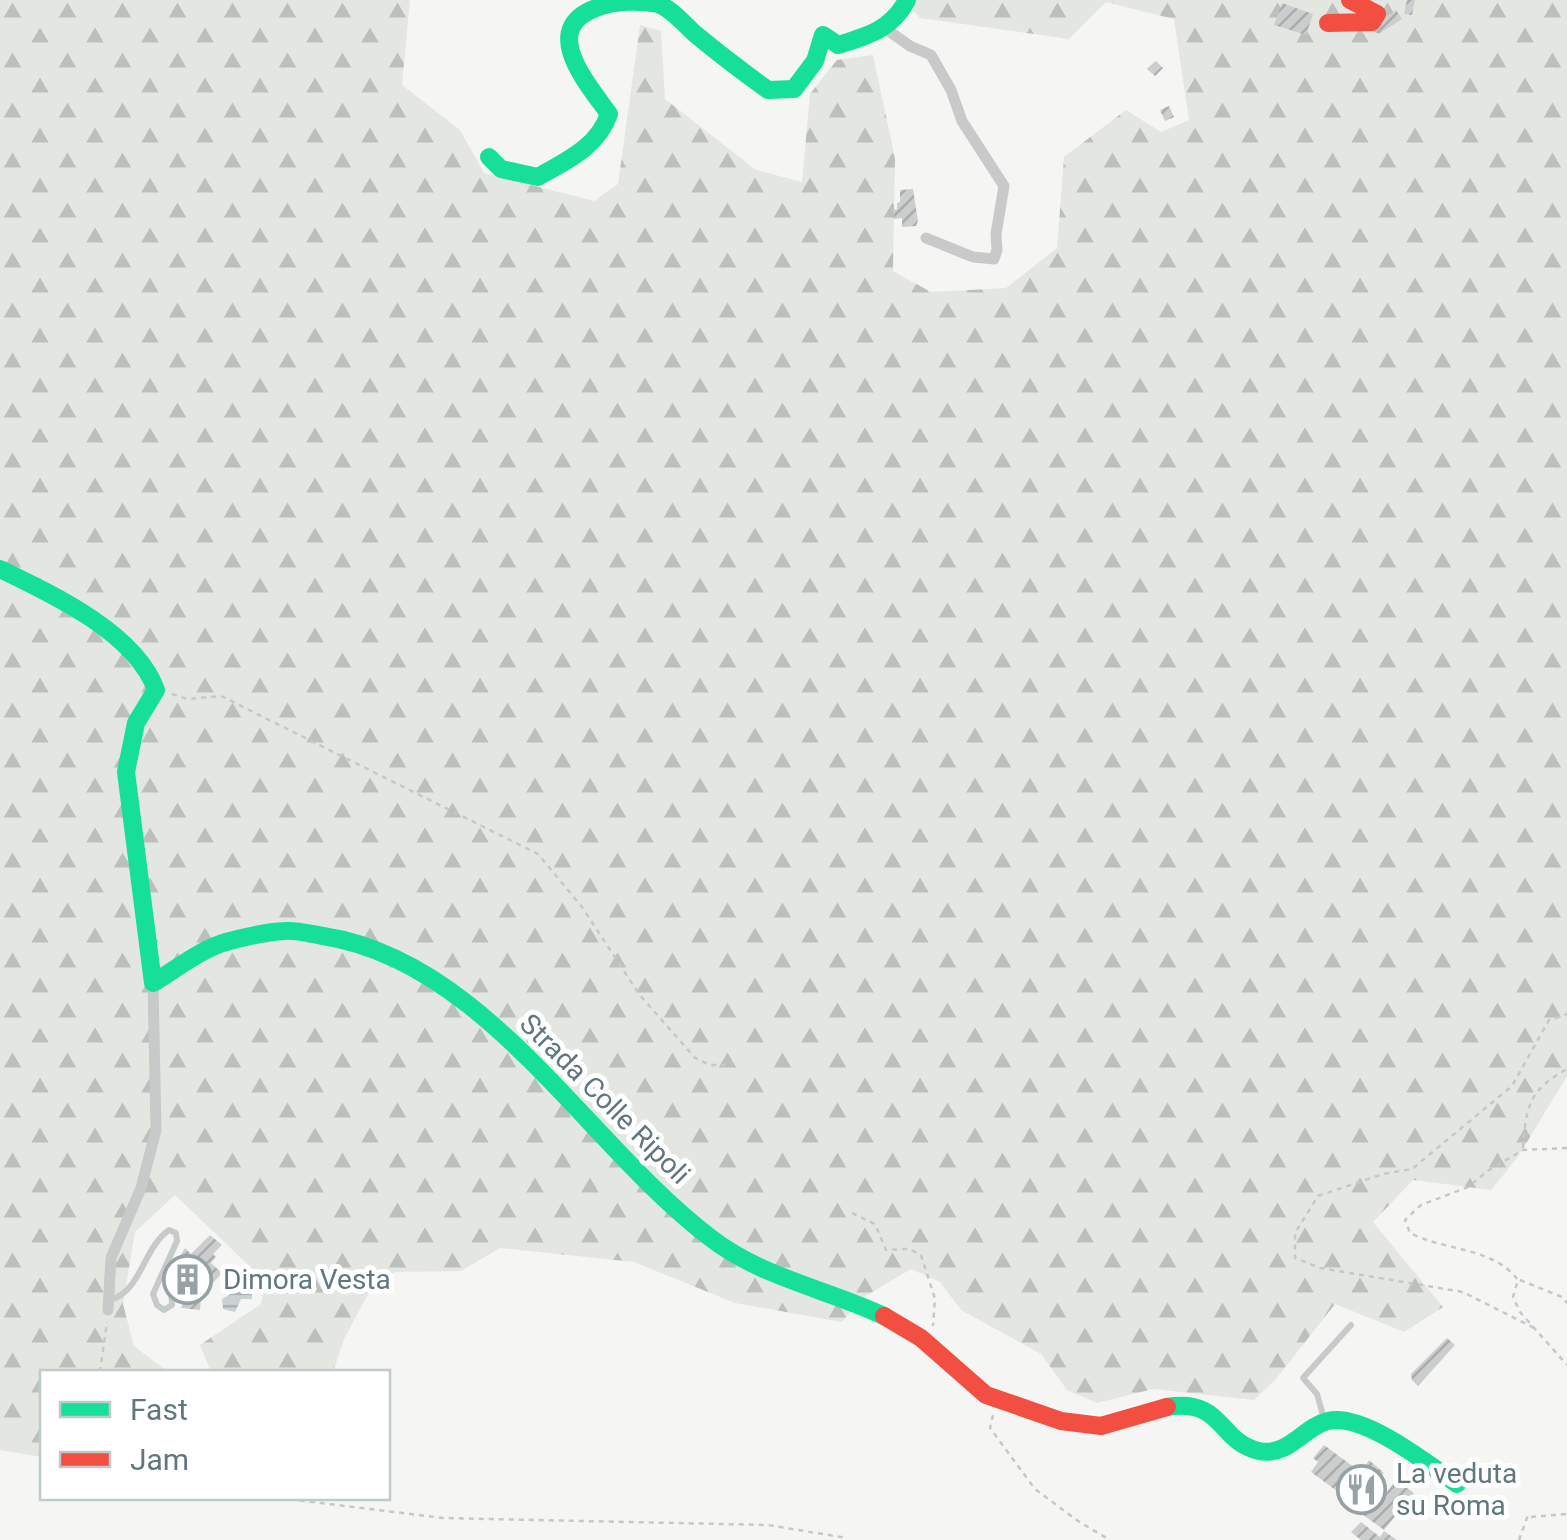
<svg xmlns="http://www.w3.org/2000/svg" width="1567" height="1540" viewBox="0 0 1567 1540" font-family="Roboto,sans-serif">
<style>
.forest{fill:url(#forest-firs)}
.water{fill:url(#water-rules)}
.building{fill:url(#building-hatch)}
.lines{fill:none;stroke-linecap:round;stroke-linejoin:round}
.path{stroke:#c6c7c8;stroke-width:2.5;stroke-dasharray:5 5;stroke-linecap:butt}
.lane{stroke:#c8caca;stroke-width:6}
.street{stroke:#c8caca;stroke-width:11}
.fast{stroke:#16e098;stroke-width:18}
.jam{stroke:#f24e42;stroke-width:18}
.labels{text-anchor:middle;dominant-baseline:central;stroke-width:10;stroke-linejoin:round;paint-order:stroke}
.street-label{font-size:28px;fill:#61777e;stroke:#fff}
.poi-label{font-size:28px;fill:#61777e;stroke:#fff;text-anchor:start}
</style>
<defs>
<pattern id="forest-firs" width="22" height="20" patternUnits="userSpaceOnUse" patternTransform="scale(2.5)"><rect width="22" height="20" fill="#e4e7e1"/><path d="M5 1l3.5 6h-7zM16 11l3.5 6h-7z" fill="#bcc0bc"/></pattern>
<pattern id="water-rules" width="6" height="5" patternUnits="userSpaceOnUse" patternTransform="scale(2.5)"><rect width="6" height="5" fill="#c8d3d4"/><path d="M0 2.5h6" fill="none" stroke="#a6b0b1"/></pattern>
<pattern id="building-hatch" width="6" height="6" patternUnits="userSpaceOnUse" patternTransform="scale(2.5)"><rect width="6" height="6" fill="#cccece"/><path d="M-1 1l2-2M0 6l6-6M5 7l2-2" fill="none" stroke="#a9acac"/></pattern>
</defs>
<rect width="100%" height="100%" fill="#f5f5f4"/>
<path class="forest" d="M0 0H410L402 85 460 130 484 173 594 201 618 184 640 25 661 31 665 99 756 170 802 182 810 94 837 60 873 55 895 158 893 271 931 292 1006 288 1057 248 1064 157 1126 110 1161 132 1189 120 1174 19 1106 2 1069 39 920 18 904 0H1567V1076L1518 1157 1491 1190 1413 1180 1373 1222 1443 1307 1404 1332 1335 1304 1276 1379 1254 1400 1153 1389 1097 1403 1067 1390 1041 1354 961 1310 940 1282 911 1269 864 1297 842 1322 735 1303 634 1262 500 1248 461 1271 395 1272 367 1296 344 1339 333 1372H211L200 1345 261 1304 265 1281 175 1195 135 1232 123 1304 134 1346 168 1372H42V1457L0 1450Z"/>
<path class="water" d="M235 1280 252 1287V1299H241L235 1312 223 1309 222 1299 229 1295Z"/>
<g class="building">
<path d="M1407 0H1415L1412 15 1404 14Z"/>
<path d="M1282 3 1313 14 1306 35 1274 25Z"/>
<path d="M1396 10 1402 19 1379 34 1369 28Z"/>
<path d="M1156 61 1163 68 1155 76 1147 69Z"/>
<path d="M1169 106 1174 117 1165 121 1160 110Z"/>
<path d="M913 189 918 221 916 226 902 227V218L894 219 893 210 897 209V203L900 202V190Z"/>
<path d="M210 1235 222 1245 213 1254 216 1257 211 1263 222 1273 212 1284 202 1276 197 1281 202 1284 200 1310 181 1308 184 1300 175 1291 176 1263 185 1248 191 1254Z"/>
<path d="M1447 1338 1455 1345 1418 1386 1412 1380 1411 1374Z"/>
<path d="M1324 1445 1377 1484 1356 1505 1311 1472 1318 1462 1313 1458Z"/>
<path d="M1369 1460 1384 1473 1380 1477 1366 1465Z"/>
<path d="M1396 1480 1414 1493 1384 1530 1362 1514 1370 1504 1375 1508Z"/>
<path d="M1361 1522 1380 1537 1384 1531 1397 1540H1361L1351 1532Z"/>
</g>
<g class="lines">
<g class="path">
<path d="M172 694 187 699 221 696 538 854 582 907 639 994 695 1058 710 1065H732"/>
<path d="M1523 1148C1526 1106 1529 1090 1567 1069"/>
<path d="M1567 1148 1523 1150 1489 1170 1468 1187 1421 1205 1405 1220 1410 1233C1445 1251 1493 1247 1518 1280L1513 1297 1520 1312 1567 1365"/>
<path d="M852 1213 875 1224 886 1250 909 1249 921 1255 935 1299 933 1326"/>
<path d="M1520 1280 1562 1297 1567 1303"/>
<path d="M1534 1328 1463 1292 1320 1268 1295 1258V1233L1318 1196 1383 1174 1412 1169 1512 1086 1549 1020 1567 1014"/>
<path d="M100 1372 107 1322"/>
<path d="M993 1415 990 1428 1035 1489 1078 1521 1110 1540"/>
<path d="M280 1498 443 1518 768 1525 847 1538"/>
<path d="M1531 1517 1567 1514"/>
<path d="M1519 1540 1528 1515"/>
</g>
<g class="lane">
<path d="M110 1300C141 1292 143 1248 169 1230L176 1233 177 1241 153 1294 157 1305 164 1310 172 1305 171 1288"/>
<path d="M1324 1419 1317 1394 1303 1378 1351 1325"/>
</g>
<g class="street">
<path d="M886 29 910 46 931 55 951 90 962 121 1004 186 996 234 997 250 994 259 973 257 926 238"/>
<path d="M108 1310 111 1258 141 1188 156 1130 153 983"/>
</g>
<g class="fast">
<path d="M489 157 501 169 538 177C566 161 598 147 609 114 587 83 539 29 596 8 614 1 639 0 658 4 672 9 683 23 694 33 718 53 743 72 768 90L794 89 815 61 823 35 838 45C868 36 892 29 907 0"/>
<path d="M0 569C52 594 136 633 156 690L136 723 126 772 153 983C175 970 201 949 226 942 244 937 266 932 285 931 297 930 311 934 323 936 486 961 588 1146 712 1239 763 1278 827 1289 884 1316"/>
<path d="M1167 1407C1224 1398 1218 1442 1259 1451 1289 1457 1303 1427 1328 1421 1363 1412 1429 1465 1457 1484"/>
</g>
<g class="jam">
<path d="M1328 23 1372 22 1377 14 1350 0"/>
<path d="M884 1316 921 1338 986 1395 1061 1421 1101 1426 1167 1407"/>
</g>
</g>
<defs>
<symbol id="building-ring" viewBox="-11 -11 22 22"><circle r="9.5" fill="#fff" stroke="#95a3a7" stroke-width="1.5"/><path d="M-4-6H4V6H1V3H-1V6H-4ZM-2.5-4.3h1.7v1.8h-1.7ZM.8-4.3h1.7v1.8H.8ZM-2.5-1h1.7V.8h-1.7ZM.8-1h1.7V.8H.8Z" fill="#95a3a7"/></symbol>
<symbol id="restaurant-ring" viewBox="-11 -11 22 22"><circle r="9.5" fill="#fff" stroke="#95a3a7" stroke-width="1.5"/><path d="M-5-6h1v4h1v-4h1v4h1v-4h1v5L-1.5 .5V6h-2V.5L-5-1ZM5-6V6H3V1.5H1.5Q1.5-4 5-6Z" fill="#95a3a7"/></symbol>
</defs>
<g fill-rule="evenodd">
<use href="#building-ring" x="160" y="1252" width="55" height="55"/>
<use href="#restaurant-ring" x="1334" y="1462" width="55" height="55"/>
</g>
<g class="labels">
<g class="street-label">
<text transform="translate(605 1099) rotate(45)">Strada Colle Ripoli</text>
</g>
<g class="poi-label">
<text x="223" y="1279">Dimora Vesta</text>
<text x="1396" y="1473">La veduta<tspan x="1396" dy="32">su Roma</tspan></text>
</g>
</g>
<rect x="40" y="1370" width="350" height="130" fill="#ffffff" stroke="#c0c9cb" stroke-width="2.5"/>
<rect x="60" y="1402" width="50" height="15" fill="#16e098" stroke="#c0c9cb" stroke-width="2.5"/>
<text x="130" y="1420" font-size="30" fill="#61777e">Fast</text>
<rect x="60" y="1452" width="50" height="15" fill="#f24e42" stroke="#c0c9cb" stroke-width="2.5"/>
<text x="130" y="1470" font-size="30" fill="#61777e">Jam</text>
</svg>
